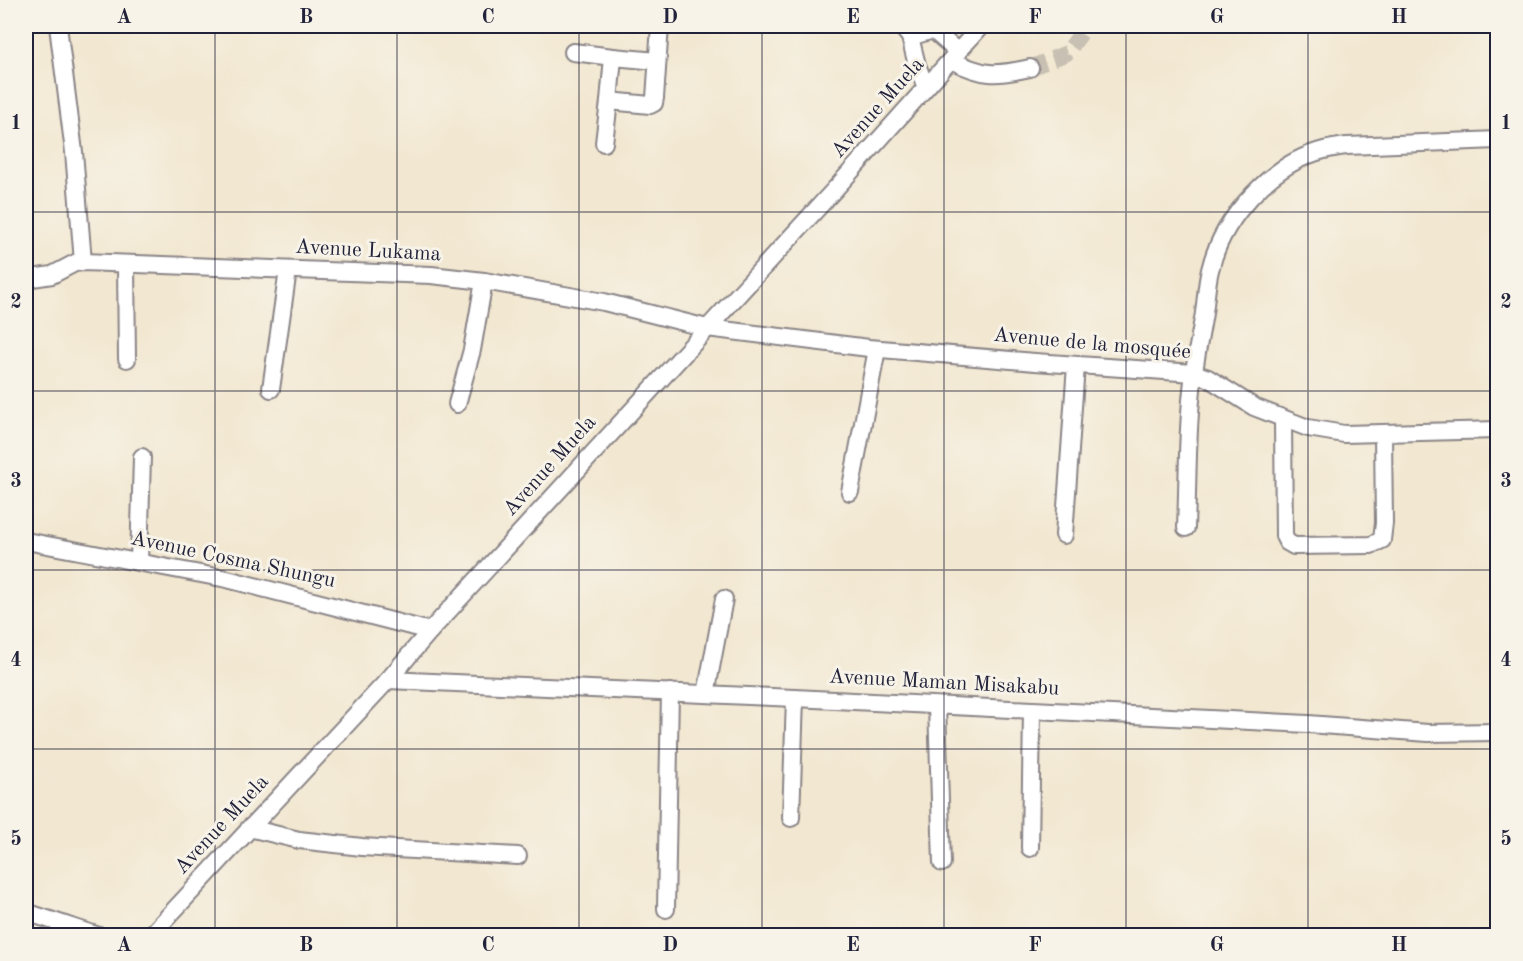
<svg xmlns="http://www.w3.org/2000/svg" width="1523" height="961" viewBox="0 0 1523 961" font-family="'Old Standard TT',serif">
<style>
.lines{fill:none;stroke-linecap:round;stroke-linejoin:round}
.minor-tunnel{stroke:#c8c0b2;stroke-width:16;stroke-dasharray:16 8;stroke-linecap:butt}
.minor-casing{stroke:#8a8486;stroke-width:20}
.minor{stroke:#fff;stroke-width:16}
.grid{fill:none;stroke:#22223b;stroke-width:1.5;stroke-opacity:0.55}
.labels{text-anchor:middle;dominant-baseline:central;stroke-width:6;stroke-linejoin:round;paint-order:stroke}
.street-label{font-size:21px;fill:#22223b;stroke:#f7f3e8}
.neatline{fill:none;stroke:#22223b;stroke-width:2}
.grid-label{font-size:20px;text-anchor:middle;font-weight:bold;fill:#22223b}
</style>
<rect width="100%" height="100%" fill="#f7f3e8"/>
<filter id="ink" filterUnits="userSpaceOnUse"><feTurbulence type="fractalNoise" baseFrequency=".0167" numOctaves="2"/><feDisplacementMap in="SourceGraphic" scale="12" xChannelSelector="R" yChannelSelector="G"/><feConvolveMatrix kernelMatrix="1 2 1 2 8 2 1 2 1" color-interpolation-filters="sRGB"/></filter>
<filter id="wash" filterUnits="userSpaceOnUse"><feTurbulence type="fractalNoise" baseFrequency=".008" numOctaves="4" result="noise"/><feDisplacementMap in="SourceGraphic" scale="24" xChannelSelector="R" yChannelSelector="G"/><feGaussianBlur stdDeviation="1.35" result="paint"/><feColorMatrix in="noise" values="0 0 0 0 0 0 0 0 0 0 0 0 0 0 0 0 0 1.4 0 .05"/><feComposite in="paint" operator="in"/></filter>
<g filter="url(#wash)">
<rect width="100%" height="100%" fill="#f2e7d0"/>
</g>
<g filter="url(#ink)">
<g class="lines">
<path class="minor-tunnel" d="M1030 68 1067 53 1086 26"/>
<defs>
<g id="minor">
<path d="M58 26 74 152 83 262"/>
<path d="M901 26 910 37 933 30 931 26"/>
<path d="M933 30 958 52"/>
<path d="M910 37 917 65 926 87"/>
<path d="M573 52 613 57"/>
<path d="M951 60C983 76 995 76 1030 68"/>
<path d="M657 61 613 57 609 101 650 105 654 103 655 98 660 26"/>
<path d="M604 143 609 101"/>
<path d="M126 264 127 359"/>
<path d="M26 279 52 275 75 263 83 262 431 275 484 281 604 302 707 328 869 348 1035 362 1194 373 1208 378 1254 407 1308 428 1344 434 1498 430"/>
<path d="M271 389 288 270"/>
<path d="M457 404 472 350 484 281"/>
<path d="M1283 419 1284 536 1287 542 1294 546 1371 545 1382 540 1384 523 1383 433"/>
<path d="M850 492 877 349"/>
<path d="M1186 528C1188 476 1187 424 1194 373 1196 355 1200 337 1203 319 1206 303 1206 286 1210 270 1222 218 1272 163 1324 150 1332 148 1339 147 1347 146L1498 140"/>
<path d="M1064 535 1076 365"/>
<path d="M26 541 227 579 430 631"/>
<path d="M139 562 142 457"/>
<path d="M388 680 795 698 1308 724 1428 733 1498 732"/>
<path d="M706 694 724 599"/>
<path d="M937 706 942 863"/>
<path d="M791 818 795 698"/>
<path d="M249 828 299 840 362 847 518 856"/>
<path d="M1030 848 1032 711"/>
<path d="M666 909 670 692"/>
<path d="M26 912 99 936"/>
<path d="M150 936 388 680 430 631 836 188 981 26"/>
</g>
</defs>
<use href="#minor" class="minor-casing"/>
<use href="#minor" class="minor"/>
</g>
</g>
<path class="grid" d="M215 26V936M397 26V936M579 26V936M762 26V936M944 26V936M1126 26V936M1308 26V936M26 212H1498M26 391H1498M26 570H1498M26 749H1498"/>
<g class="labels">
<g class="street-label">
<text transform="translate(878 108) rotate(-48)">Avenue Muela</text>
<text transform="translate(368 251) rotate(3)">Avenue Lukama</text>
<text transform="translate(1092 344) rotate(5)">Avenue de la mosquée</text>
<text transform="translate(550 466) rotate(-48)">Avenue Muela</text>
<text transform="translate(233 560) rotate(12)">Avenue Cosma Shungu</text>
<text transform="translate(944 683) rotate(3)">Avenue Maman Misakabu</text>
<text transform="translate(222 825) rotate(-47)">Avenue Muela</text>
</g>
</g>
<rect width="1523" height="961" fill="none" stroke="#f7f3e8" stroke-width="66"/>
<rect x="33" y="33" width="1457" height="895" class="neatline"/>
<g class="grid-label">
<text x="124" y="23">A</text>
<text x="306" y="23">B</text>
<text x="488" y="23">C</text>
<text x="670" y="23">D</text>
<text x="853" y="23">E</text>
<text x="1035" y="23">F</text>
<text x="1217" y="23">G</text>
<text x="1399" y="23">H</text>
<text x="16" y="129">1</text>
<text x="1506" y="129">1</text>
<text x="16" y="308">2</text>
<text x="1506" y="308">2</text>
<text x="16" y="487">3</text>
<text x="1506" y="487">3</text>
<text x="16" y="666">4</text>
<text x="1506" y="666">4</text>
<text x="16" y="845">5</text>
<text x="1506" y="845">5</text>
<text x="124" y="951">A</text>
<text x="306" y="951">B</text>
<text x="488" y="951">C</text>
<text x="670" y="951">D</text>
<text x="853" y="951">E</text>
<text x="1035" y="951">F</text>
<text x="1217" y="951">G</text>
<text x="1399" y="951">H</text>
</g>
</svg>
